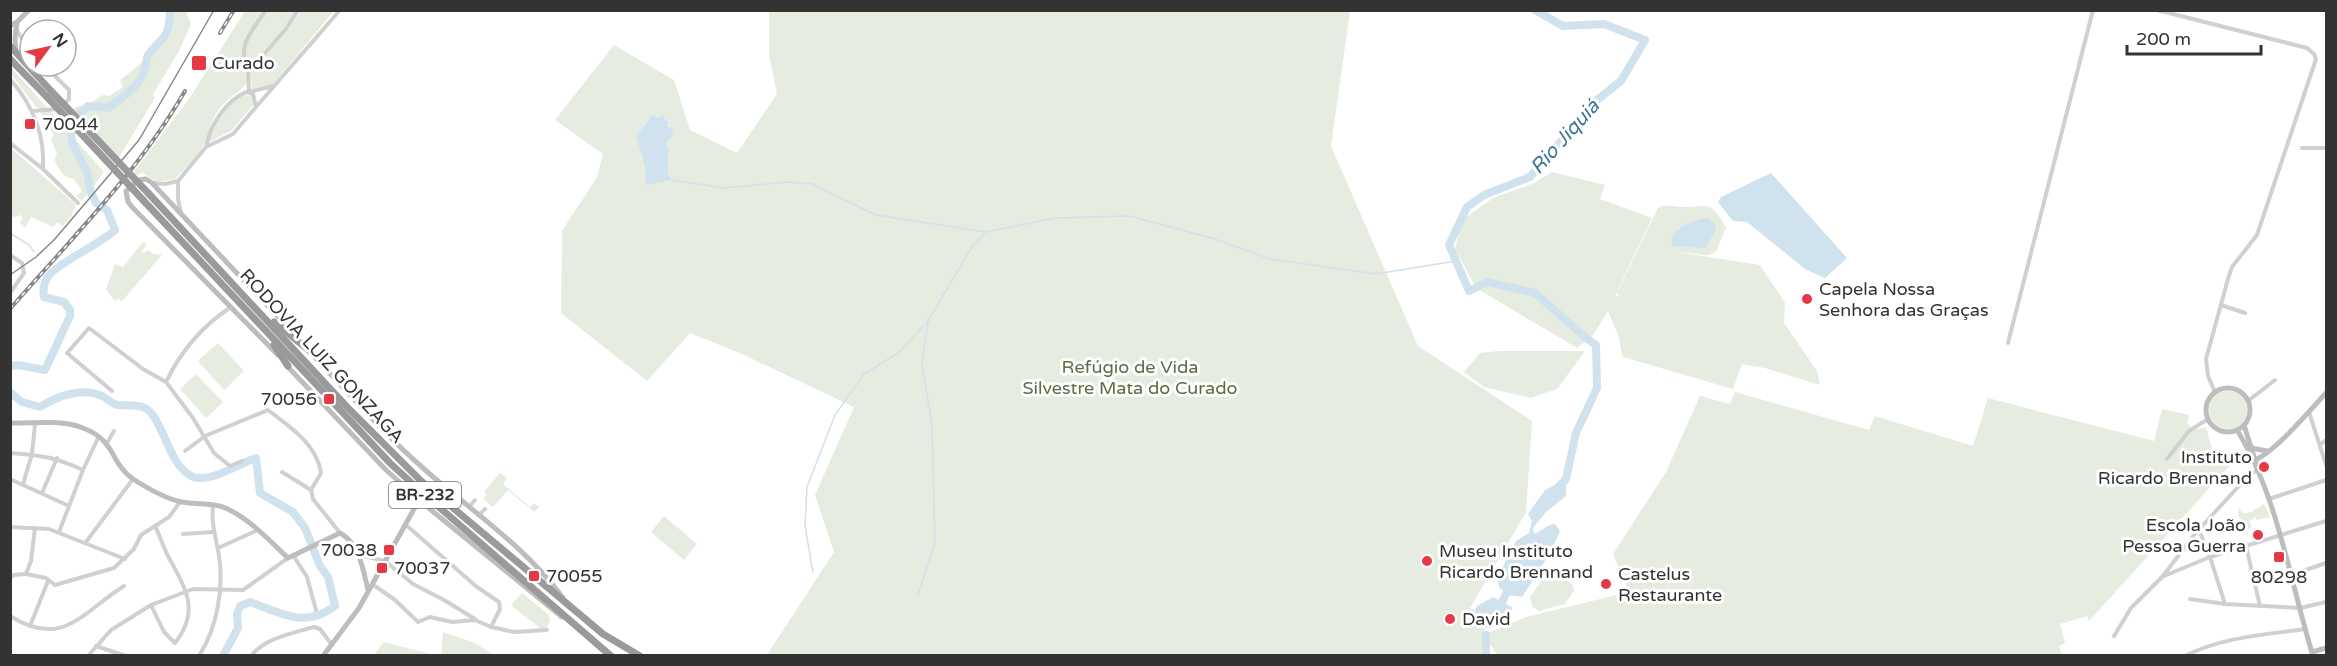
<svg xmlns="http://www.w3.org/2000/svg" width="2337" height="666" viewBox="0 0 2337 666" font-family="'Varela Round',sans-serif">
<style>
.green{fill:#e6ecdf;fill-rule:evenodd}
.water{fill:#cfe2ee}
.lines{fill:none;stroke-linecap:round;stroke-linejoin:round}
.stream{stroke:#cfe2ee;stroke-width:1.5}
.river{stroke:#cfe2ee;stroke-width:8}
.street{stroke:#d0d0d0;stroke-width:4}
.secondary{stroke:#bdbdbd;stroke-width:5}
.highway{stroke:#9a9a9a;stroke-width:7}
.tram{stroke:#888;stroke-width:1.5}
.rail-casing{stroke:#888;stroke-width:4}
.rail{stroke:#fff;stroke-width:1.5;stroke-dasharray:4.5;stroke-linecap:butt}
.highway-bridge{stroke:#9a9a9a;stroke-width:7}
.poi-dot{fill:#e63946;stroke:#fff;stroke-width:2}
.labels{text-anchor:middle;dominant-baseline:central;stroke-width:6;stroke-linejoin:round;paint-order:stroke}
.shield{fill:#fff;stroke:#707070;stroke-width:1.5}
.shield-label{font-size:16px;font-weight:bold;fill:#333}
.poi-label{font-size:18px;fill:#333;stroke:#fff;text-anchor:start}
.street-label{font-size:18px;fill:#333;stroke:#fff}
.park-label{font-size:18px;fill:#56703f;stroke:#fff}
.water-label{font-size:20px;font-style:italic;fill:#3f7597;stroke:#fff}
</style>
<rect width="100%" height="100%" fill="#fff"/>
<g class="green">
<path d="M301 10 334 11 273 84 252 89 250 74 288 30Z"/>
<path d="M170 11H186L191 24 179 51 153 94 155 98 118 159 73 111 75 107 87 105 103 95 109 96 123 87 120 80C131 73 162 45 167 34 170 27 170 18 170 11Z"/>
<path d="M245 11H296L284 29 245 74 247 82C240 93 228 97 220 108 209 122 210 134 203 146 196 158 184 169 175 179L156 182 143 173 136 175 133 173 189 99Z"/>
<path d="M769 11H1350L1331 146 1418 346 1532 421 1526 512 1470 608 1475 610 1471 620 1484 629 1488 655H767L834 552 815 495 854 407 742 354 690 333 647 381 561 313 562 231 597 177 603 154 555 120 614 45 674 80 690 130 737 153 777 94 769 54ZM662 114 669 122 668 138 666 144 669 147 668 173 665 180 646 184 647 170 636 136 652 115 660 119Z"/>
<path d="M10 66 104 172 86 196 81 201 76 196 82 191 74 179C63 178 59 169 54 160L57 154 51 139 54 136 39 108 36 107 11 74Z"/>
<path d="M243 94 252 97 253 105 231 131 209 142C215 124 227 103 243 94Z"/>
<path d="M11 148 76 205 71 217 63 226 57 222 53 227 31 217 25 228 20 223 23 218 20 215 11 218Z"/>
<path d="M1552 172 1605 185 1600 199 1652 218 1615 296H1619L1617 293 1658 208C1668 203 1672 207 1682 207 1710 207 1709 199 1726 227L1716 252 1708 255 1676 252 1760 265 1785 303 1784 323 1817 371 1820 385 1765 368 1742 364 1733 389 1623 357 1618 335 1608 311 1594 334 1577 348 1476 288 1455 249 1462 220 1493 198 1534 183Z"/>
<path d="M143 242 147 244 142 251 144 253 147 250 154 254 162 255 122 301 119 299 115 301 106 289 115 264 123 267Z"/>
<path d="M218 343 244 371 224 390 198 361Z"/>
<path d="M1499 351H1585L1557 389 1531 398 1484 387 1464 372 1480 353Z"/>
<path d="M196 374 223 402 206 418 180 389Z"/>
<circle cx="2228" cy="410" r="19"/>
<path d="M1735 392 1869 430 1875 416 1973 446 1988 398 2154 441 2162 409 2189 415 2187 423 2193 430 2206 427 2215 460 2223 458 2234 461 2089 621 2087 616 2060 624 2065 643 2059 646 2062 655 1496 656V653L1488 641V633L1526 617 1629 592 1613 554 1666 472 1700 396 1730 404Z"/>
<path d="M500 473 507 478 503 484 530 507 534 503 539 507 534 512 508 490 493 507 483 499 487 494 484 492Z"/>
<path d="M2264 504 2270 517 2257 520 2255 517 2249 522 2252 527 2244 531 2238 514 2239 508 2243 513H2248L2250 511 2252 513 2254 509H2257Z"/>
<path d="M664 516 697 544 684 560 651 532Z"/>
<path d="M1550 569 1572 584 1574 590 1565 604 1539 611 1532 606 1530 597Z"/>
<path d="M522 593 549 615 550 621 546 629H541L511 605Z"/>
<path d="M443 632 475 643 494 655H441Z"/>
<path d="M384 642 434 655H374Z"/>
</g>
<g class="water">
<path d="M662 114 669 123 668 127 673 129 672 136 666 144 669 147 668 173 672 180 645 185C649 168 640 152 636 136L652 115 660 118Z"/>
<path d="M1771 173 1847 258 1825 278 1805 269 1747 222 1733 221 1718 202 1721 197Z"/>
<path d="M1708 218 1715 224 1716 230 1705 248 1673 246 1671 240C1676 226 1695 219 1708 218Z"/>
<path d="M1566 479V496L1546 512 1533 528 1534 534C1542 531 1546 525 1555 524L1560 531C1550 555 1536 576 1522 597L1508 595 1499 587 1497 578 1516 541 1529 533 1532 521 1528 514 1545 490Z"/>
<path d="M1493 597 1513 608 1503 623 1484 629 1471 620 1477 606Z"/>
</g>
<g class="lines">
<g class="stream">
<path d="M672 180 724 188 788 182 812 184 876 215 986 232 1055 218 1130 216 1215 239 1270 259 1376 274 1456 261"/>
<path d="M10 233 29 245 34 252"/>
<path d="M813 572 805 526 807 487 835 415 864 374 898 353 928 321 973 245 984 234"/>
<path d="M918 595 935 543 932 426 922 364 928 321"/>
</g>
<g class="river">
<path d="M1535 10 1563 26 1604 24 1645 40 1621 81 1597 100 1530 177 1484 195 1467 207 1449 245 1469 291 1487 282 1535 293 1586 338"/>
<path d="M10 366 18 365 45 370 70 316V310L64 302 44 297C43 291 44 283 47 278 57 263 99 245 115 230L107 210 96 203 91 192 87 172 72 142 70 122 88 106 108 108C123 97 140 87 145 68 147 63 146 58 148 55 164 34 169 40 170 10"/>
<path d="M10 392 22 402 40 407C57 396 82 387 102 396 108 399 111 404 118 405 129 406 144 403 152 414 166 432 170 464 191 476 208 485 240 463 256 458L260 493 293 512 305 528 320 566 328 577 335 606C304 629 282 613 250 602L240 606 237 614 238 628 223 656"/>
<path d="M1559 487 1566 479 1576 433 1597 388 1596 345 1589 340"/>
<path d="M1498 610 1511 584"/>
<path d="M1486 656V635"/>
</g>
<g class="street">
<path d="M2157 10 2307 48 2314 54 2316 59 2257 235 2232 267 2228 279 2206 359 2208 376 2215 392"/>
<path d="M17 31 30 50"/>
<path d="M45 66 69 90V99L64 104"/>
<path d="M248 73C237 44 250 34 266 10"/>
<path d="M10 79C32 104 45 135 43 169"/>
<path d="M273 86 249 92 248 73 286 29 298 10"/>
<path d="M256 107 340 10"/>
<path d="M33 111 59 109"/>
<path d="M10 143 43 169 78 203"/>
<path d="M2302 148H2326"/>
<path d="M178 181V199L181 213"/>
<path d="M153 183 165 184 178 181 206 147 233 134 256 107 253 94 246 92C225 101 210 126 206 147"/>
<path d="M10 255 22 263 24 273 10 293"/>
<path d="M2221 305 2245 313"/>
<path d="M2008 343 2093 10"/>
<path d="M166 382C181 351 202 326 231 307"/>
<path d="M112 391 67 353 89 328 143 369 166 382 193 418 214 453 230 466 242 461"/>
<path d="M2248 401 2275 380"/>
<path d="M2309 412 2326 465"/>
<path d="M107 443 114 431"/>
<path d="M2320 445 2326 440"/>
<path d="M185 451 205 436 268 410C290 427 317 444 321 473L311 490"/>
<path d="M10 453C43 456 52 456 83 470"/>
<path d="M2167 459 2189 431 2208 419"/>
<path d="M282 472 311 490 313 499 340 533"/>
<path d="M10 479 69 506"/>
<path d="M23 484 32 454 35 424"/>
<path d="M42 493 57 458"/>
<path d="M2269 499 2326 480"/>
<path d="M469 507 475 500"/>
<path d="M479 515 485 509"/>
<path d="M406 525 477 587 499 602 500 609 491 627"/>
<path d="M10 527 49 529 125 559"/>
<path d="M2199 530 2210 557 2225 604"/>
<path d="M59 532 83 470 99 436"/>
<path d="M183 534 213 532"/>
<path d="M86 542 133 479"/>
<path d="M2246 546 2260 606"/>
<path d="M218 548 258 530"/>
<path d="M293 555 307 577 316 610"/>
<path d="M359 555 385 561 413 584 444 600 475 619"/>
<path d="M26 574 46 578 55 585 114 568 134 549 141 535 169 517 180 502"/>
<path d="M2291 575 2326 563"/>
<path d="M2164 576 2210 557 2326 521"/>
<path d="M10 578 14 575 26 574 31 561 35 528"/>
<path d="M372 584 395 600 418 622 430 617 452 622 475 620 491 627 514 632 547 630"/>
<path d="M2190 599 2225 604 2300 608 2326 602"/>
<path d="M151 605 164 632 175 643C201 610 185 588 168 556 163 546 160 536 155 526"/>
<path d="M10 616C63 649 81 613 124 586"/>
<path d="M30 626 48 581"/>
<path d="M2114 636 2131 608 2163 576 2194 535 2248 476 2257 470"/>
<path d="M96 646 126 656"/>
<path d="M10 655 11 656"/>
<path d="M88 656 111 630 151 605 193 589 243 590 288 558"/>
<path d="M199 656C217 628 224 588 219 556 216 538 211 524 213 505"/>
<path d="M251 656C265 638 293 633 314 627L320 629 332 645"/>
<path d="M2185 656C2222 637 2264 635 2305 629"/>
</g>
<g class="secondary">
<path d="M10 26 17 22 29 10"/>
<path d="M16 52 15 38 17 22"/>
<path d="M308 350C346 390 382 432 423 468 470 510 526 547 563 598"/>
<path d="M278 355 132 207 128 202 126 191 139 180 146 179 152 183 298 338"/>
<path d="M286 365 386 470 431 510 562 617"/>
<circle cx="2228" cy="410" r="22"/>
<path d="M10 423C34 424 60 419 83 428 117 441 109 462 133 479 147 488 166 499 182 502 195 505 211 502 223 507 248 517 269 540 288 558L340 533C360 544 363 570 368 590"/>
<path d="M2244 425 2256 463"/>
<path d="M2237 430C2278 496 2290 582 2313 656"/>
<path d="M2251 448 2267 451"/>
<path d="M2252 461C2273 455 2310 410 2326 393"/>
<path d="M2312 652 2326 648"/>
<path d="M323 656 359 608 419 500"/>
</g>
<g class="highway">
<path d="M10 46 52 92"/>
<path d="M10 59 47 97"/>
<path d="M149 194 348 408 421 481 603 634 640 656"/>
<path d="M143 200 390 463 417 488 611 656"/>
<path d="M274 322 310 351"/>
<path d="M274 345 288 366"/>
</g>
<path class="tram" d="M10 275 36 257 54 240 139 140 214 10"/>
<defs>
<g id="rail">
<path d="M220 33 234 10"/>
<path d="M10 309C71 239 139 171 185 91"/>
</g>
</defs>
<use href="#rail" class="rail-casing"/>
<use href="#rail" class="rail"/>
<g class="highway-bridge">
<path d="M52 92 149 194"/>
<path d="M47 97 143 200"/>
</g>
</g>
<g class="poi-dot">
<rect x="191" y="55" width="16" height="16" rx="3"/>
<rect x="24" y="118" width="12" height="12" rx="3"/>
<circle cx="1807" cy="299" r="6"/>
<rect x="323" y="393" width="12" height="12" rx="3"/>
<circle cx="2264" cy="467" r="6"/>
<circle cx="2258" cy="535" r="6"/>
<rect x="383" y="544" width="12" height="12" rx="3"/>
<rect x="2273" y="551" width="12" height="12" rx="3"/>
<circle cx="1427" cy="561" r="6"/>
<rect x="376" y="562" width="12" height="12" rx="3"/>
<rect x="528" y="570" width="12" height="12" rx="3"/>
<circle cx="1606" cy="584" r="6"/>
<circle cx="1450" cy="619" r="6"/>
</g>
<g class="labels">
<rect class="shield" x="389" y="482" width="72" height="26" rx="4.5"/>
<g class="shield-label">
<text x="425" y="495">BR-232</text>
</g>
<g class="poi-label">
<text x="212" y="63">Curado</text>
<text x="42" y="124">70044</text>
<text x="1819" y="289">Capela Nossa<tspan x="1819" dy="21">Senhora das Graças</tspan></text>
<text x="317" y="399" text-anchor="end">70056</text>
<text x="2252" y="457" text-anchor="end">Instituto<tspan x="2252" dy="21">Ricardo Brennand</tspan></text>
<text x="2246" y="525" text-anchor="end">Escola João<tspan x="2246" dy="21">Pessoa Guerra</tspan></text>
<text x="377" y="550" text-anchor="end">70038</text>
<text x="1439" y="551">Museu Instituto<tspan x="1439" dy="21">Ricardo Brennand</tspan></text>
<text x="394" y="568">70037</text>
<text x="1618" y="574">Castelus<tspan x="1618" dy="21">Restaurante</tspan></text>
<text x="546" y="576">70055</text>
<text x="2279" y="577" text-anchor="middle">80298</text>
<text x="1462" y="619">David</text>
</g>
<g class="street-label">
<text transform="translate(322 356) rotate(47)">RODOVIA LUIZ GONZAGA</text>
</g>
<g class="park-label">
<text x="1130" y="367">Refúgio de Vida<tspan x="1130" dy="21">Silvestre Mata do Curado</tspan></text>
</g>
<g class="water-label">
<text transform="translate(1565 137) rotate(-48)">Rio Jiquiá</text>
</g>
</g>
<rect width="2337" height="666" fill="none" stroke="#333333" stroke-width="24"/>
<g transform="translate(48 48) rotate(57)"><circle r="28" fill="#ffffff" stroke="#adadad" stroke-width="1.5"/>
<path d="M0-4.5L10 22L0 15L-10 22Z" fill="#e63946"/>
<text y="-9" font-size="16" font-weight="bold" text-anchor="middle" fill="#333333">N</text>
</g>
<path d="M2127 45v9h134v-9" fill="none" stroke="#333333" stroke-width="3"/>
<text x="2136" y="45" font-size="18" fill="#333333" stroke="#ffffff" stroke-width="4.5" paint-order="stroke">200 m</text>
</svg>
